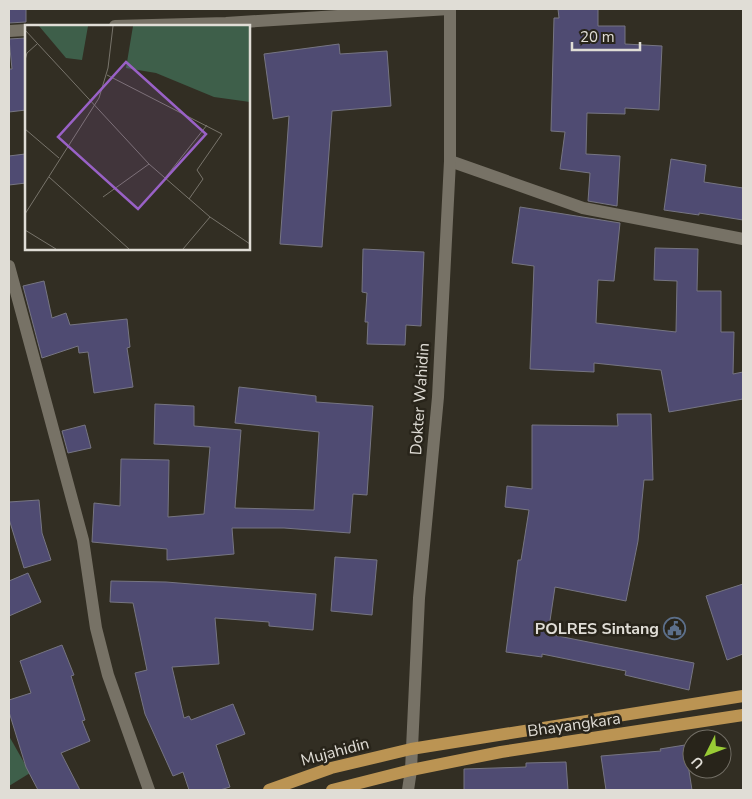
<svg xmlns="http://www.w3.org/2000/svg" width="752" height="799" viewBox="0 0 752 799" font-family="'Nunito Sans',sans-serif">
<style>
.green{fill:#3e5f4a}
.building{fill:#4f4b72;stroke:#767582}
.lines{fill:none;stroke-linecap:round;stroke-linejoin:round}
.minor{stroke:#777266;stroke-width:12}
.tertiary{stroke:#777266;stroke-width:12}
.primary{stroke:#bb9453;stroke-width:12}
.labels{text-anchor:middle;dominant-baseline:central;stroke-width:5;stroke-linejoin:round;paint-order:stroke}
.street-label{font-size:16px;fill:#e0ddd6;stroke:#28241a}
.poi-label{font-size:16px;font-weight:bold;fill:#e0ddd6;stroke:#28241a;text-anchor:end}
.inset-road{fill:none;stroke:#78746b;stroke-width:1}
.view{fill:#9961c6;fill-opacity:0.15;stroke:#9961c6;stroke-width:2.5}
.inset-edge{fill:none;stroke:#e0ddd6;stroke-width:2.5}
</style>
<rect width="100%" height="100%" fill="#322e23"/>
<path class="green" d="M9 736 30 773 9 786Z"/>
<g class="building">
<path d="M9 9H26V22L9 23Z"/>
<path d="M558 9H598V26H625V44L662 46 659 110 625 108V114L587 113 586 154 620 156 617 206 588 201 590 173 560 169 565 132 551 131 554 18H559Z"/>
<path d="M26 38V110L9 112V69H12L9 39Z"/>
<path d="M339 44 340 54 387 51 391 106 332 111 322 247 280 244 289 116 273 119 264 54Z"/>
<path d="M25 154 26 183 9 185V156Z"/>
<path d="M671 159 706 165 704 182 743 188V220L699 213V215L664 210Z"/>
<path d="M520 207 620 223 614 281 598 280 596 323 676 332 677 281 654 280 655 248 698 249 697 291H721V332H734L733 374 743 372V399L669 412 661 370 594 363V372L530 369 534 266 512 263Z"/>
<path d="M363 249 424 252 421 326 406 325 405 345 367 344 368 322H365L367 293 362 292Z"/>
<path d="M44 281 52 318 66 313 70 325 127 319 130 347 127 348 133 387 94 393 88 352 79 353 78 346 42 358 23 286Z"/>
<path d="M239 387 316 396V402L373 406 367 495 353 494 350 533 284 528H232L234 554 167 560V549L92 542 94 503 120 506 121 459 169 460 168 517 204 514 210 447 154 444 155 404 194 406V426L241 430 235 508 314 510 319 432 235 423Z"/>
<path d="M617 414H651L653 480H644L638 541 626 601 555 587 548 634 694 663 689 690 625 675 626 671 542 654V657L506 652 518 560H521L529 510 505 507 507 486 532 489V425L618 426Z"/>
<path d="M85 425 91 448 68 453 62 431Z"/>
<path d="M39 500 42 533 51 560 24 568 9 519V502Z"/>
<path d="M335 557 377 560 372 615 331 611Z"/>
<path d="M28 573 41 602 9 616V581Z"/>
<path d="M111 581 166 582 316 594 313 630 269 626V622L215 618 219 664 172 667 184 718 189 716 191 720 233 704 245 734 216 745 230 787 220 790H189L183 772 173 776 145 714 135 673 147 670 133 603 110 602Z"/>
<path d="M743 584V654L727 660 706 596Z"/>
<path d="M62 645 74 675 71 676 85 720 82 721 90 741 61 753 80 790H38L26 767 9 712V700L31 693 20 661Z"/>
<path d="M685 745 692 790H606L601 756 661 751 660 749Z"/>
<path d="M566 762 568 790H464V769L526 767V763Z"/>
</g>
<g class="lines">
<g class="minor">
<path d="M115 26 226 23 449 9"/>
<path d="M9 31 26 30"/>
<path d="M450 161 583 208 743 239"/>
<path d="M9 266 83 540 96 628 108 675 149 790"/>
</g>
<path class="tertiary" d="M408 790 411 770 419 598 438 397 450 161V9"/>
<g class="primary">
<path d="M269 790 331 768 411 749 743 696"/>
<path d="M332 790 411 770 501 752 743 715"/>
</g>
</g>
<defs>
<symbol id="civic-ring" viewBox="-11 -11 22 22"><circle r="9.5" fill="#28241a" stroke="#5c6f8a" stroke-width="1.5"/><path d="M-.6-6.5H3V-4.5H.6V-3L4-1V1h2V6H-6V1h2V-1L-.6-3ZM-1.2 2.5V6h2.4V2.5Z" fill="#5c6f8a"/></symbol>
</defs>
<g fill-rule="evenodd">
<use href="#civic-ring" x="662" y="616" width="25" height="25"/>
</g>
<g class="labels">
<g class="street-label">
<text transform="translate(420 399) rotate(-86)">Dokter Wahidin</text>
<text transform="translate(574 725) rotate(-8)">Bhayangkara</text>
<text transform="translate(335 752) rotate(-15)">Mujahidin</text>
</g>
<g class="poi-label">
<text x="659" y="629">POLRES Sintang</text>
</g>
</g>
<g transform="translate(25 25)">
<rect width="225" height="225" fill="#322e23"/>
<path d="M14 1H63L57 35 41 33ZM108 1H225V77L189 72 131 48 101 43Z" fill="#3e5f4a"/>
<path class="inset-road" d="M0 5 124 139 185 192 225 219M0 35 2 28 12 19M82 50 197 109 172 145 178 154 164 174M0 104 34 133M24 152 104 224M140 153 182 100M78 172 124 139M0 189 74 73 83 43 88 1M0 205 31 224M158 224 185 192"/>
<path class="view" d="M101 37 181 109 113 184 33 112Z"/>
<rect width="225" height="225" class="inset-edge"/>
</g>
<rect width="752" height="799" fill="none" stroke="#e0ddd6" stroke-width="20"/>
<g transform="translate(707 754) rotate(228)"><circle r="24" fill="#28241a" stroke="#726e65"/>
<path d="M0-4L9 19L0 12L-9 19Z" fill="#99cb35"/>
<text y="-8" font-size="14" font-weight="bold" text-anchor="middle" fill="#e0ddd6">U</text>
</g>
<path d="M572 42v8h68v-8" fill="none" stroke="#e0ddd6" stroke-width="2.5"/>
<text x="580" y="42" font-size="15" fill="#e0ddd6" stroke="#28241a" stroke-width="4" paint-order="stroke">20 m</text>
</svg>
